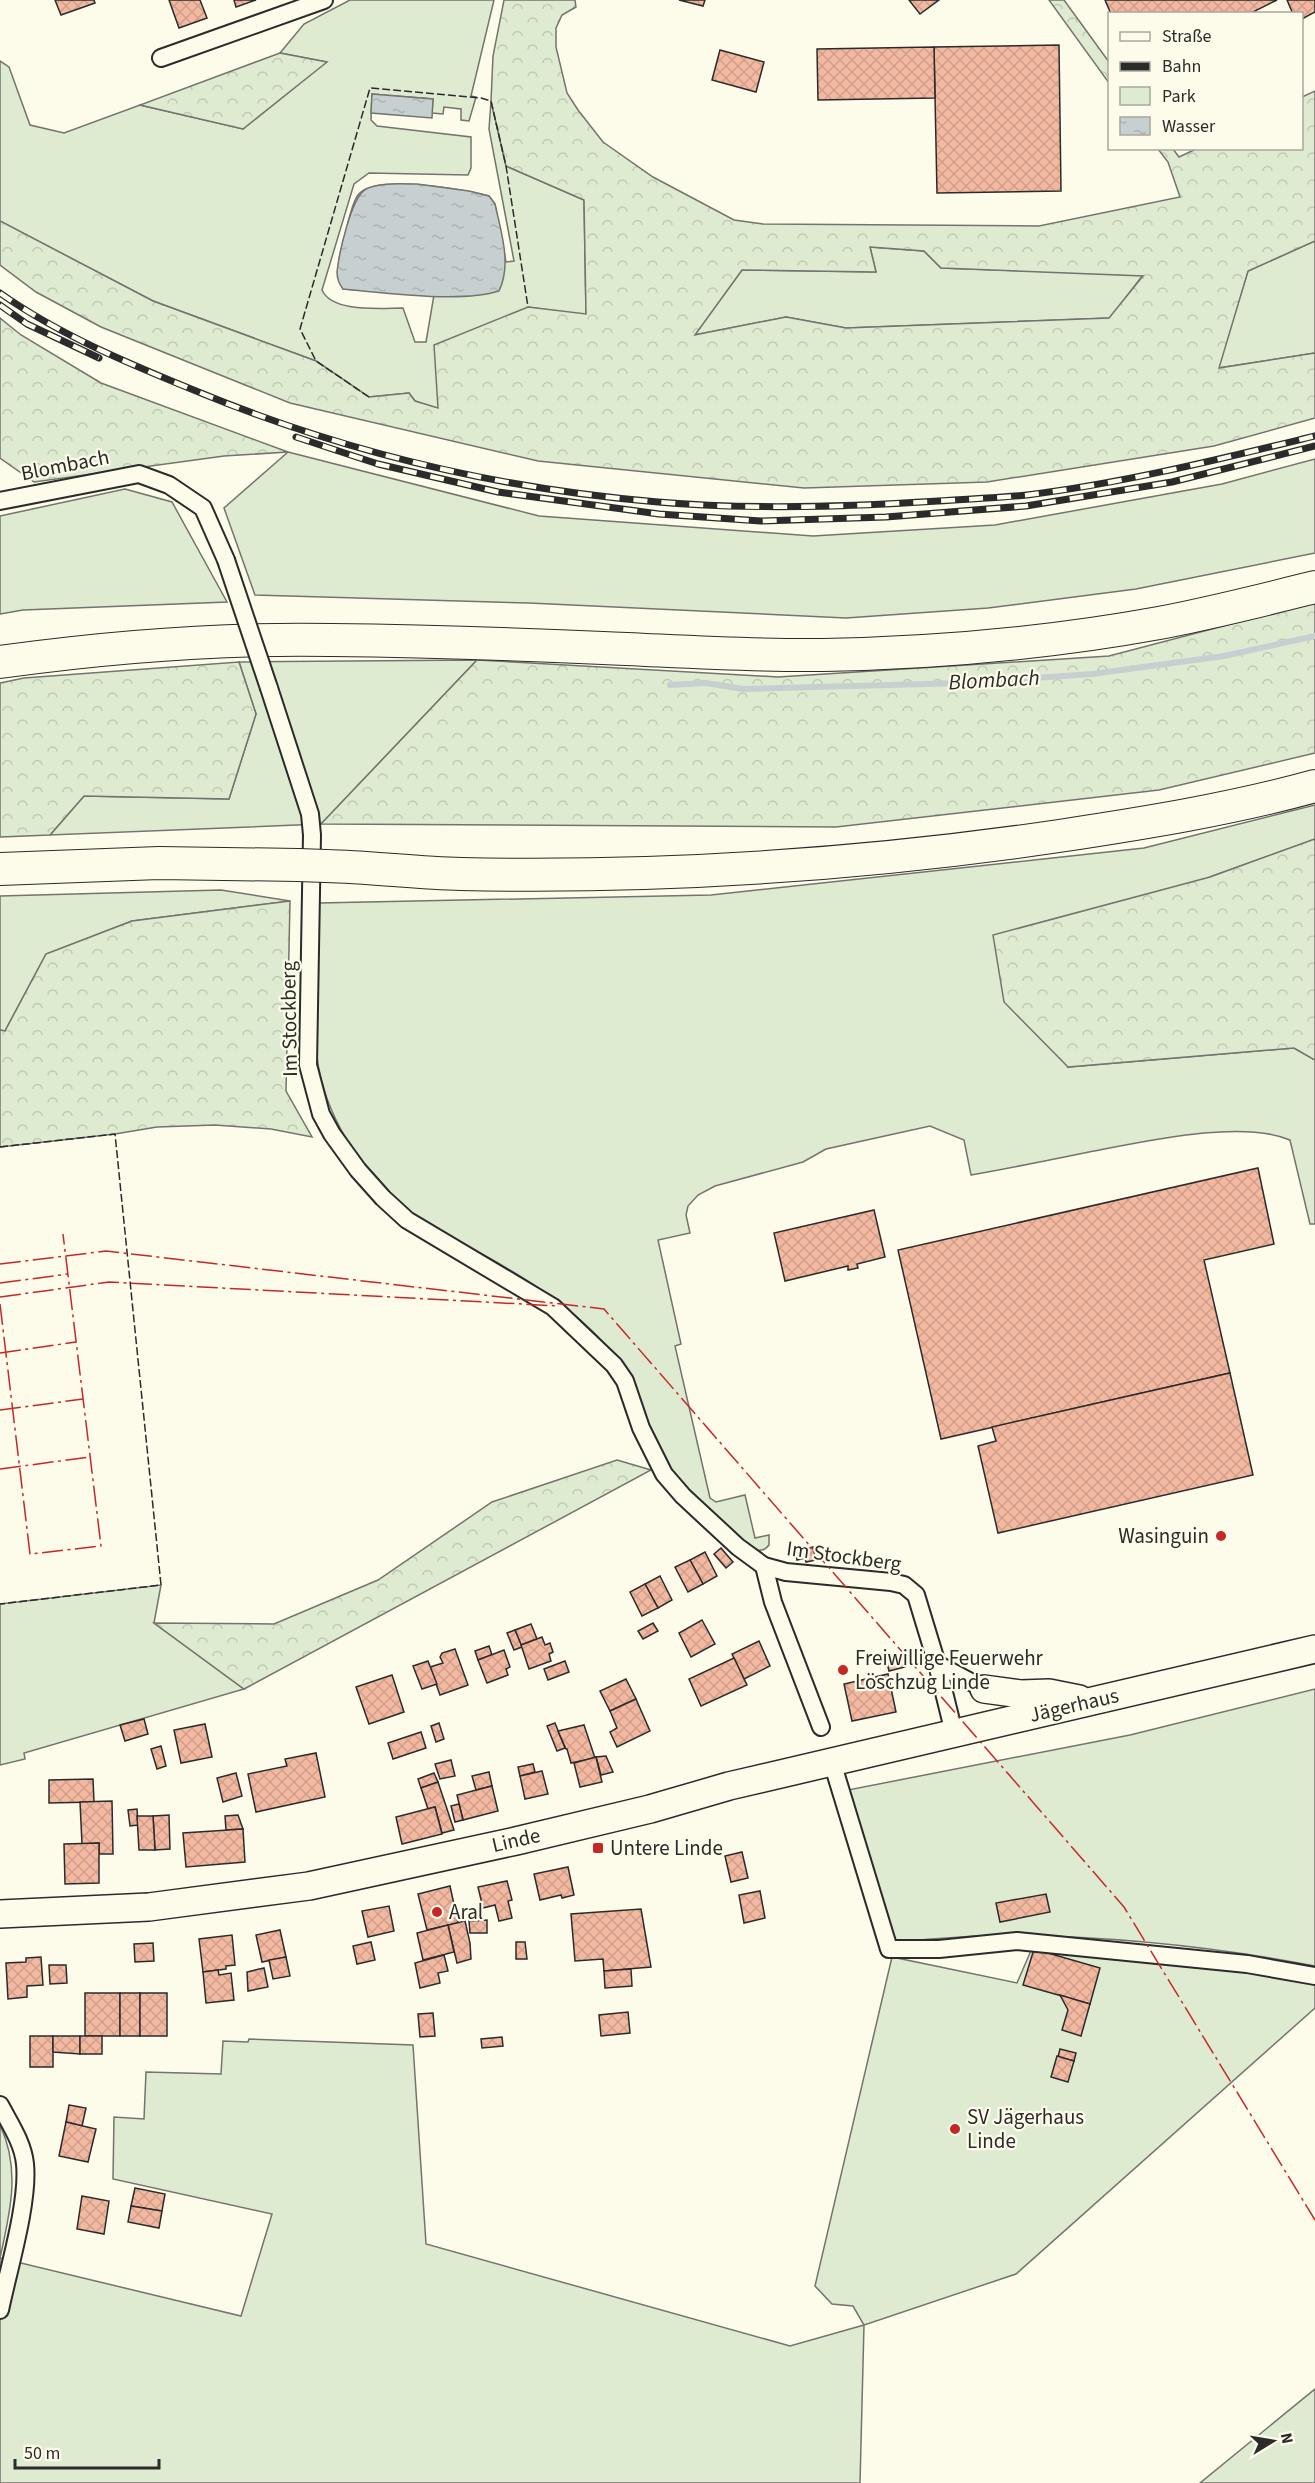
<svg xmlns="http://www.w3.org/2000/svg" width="1315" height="2483" viewBox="0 0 1315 2483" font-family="'Source Sans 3',sans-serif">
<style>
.green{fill:#deebd1;stroke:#74746e;stroke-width:1.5}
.forest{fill:url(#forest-crowns);stroke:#74746e;stroke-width:1.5;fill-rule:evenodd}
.water{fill:url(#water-ripples);stroke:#74746e;stroke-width:1.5}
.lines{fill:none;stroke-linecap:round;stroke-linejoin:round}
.stream{stroke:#c7d0d0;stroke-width:6}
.building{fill:url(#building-cross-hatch);stroke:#2b2b2b;stroke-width:1.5}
.minor-casing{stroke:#2b2b2b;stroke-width:20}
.primary-casing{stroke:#2b2b2b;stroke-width:30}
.motorway-casing{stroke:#2b2b2b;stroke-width:34}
.minor{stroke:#fdfbea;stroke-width:16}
.primary{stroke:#fdfbea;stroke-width:27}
.motorway{stroke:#fdfbea;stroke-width:32}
.rail-casing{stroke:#2b2b2b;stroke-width:7}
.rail{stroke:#fdfbea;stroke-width:4.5;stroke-dasharray:14;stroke-linecap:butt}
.minor-bridge-casing{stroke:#2b2b2b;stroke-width:20;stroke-linecap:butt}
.motorway-bridge-casing{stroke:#2b2b2b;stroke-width:34;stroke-linecap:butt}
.minor-bridge{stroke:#fdfbea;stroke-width:16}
.motorway-bridge{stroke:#fdfbea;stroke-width:32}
.fence{stroke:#2b2b2b;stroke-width:1.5;stroke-dasharray:8 3;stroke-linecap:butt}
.power{stroke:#c62828;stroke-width:1.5;stroke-dasharray:21 4.5 3 4.5;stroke-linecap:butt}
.poi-dot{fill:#c62828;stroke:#fdfbea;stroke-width:2}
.labels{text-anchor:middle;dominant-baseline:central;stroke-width:4.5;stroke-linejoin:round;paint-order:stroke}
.street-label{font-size:21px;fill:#2b2b2b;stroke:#fdfbea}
.poi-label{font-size:21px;fill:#2b2b2b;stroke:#fdfbea;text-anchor:start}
.water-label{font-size:22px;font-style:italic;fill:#2b2b2b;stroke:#fdfbea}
</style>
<defs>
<pattern id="forest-crowns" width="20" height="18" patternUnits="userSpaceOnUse" patternTransform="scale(1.5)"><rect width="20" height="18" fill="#deebd1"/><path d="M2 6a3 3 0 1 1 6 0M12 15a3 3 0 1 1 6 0" fill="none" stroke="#bfcab4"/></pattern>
<pattern id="water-ripples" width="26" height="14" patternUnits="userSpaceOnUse" patternTransform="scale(1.5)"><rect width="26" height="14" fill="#c7d0d0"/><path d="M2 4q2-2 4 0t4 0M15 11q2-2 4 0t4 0" fill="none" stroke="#abb3b3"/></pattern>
<pattern id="building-cross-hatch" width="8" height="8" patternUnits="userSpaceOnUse" patternTransform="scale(1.5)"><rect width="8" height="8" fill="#f2b8a0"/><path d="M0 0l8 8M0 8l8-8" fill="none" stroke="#d09e8a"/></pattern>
</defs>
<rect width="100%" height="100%" fill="#fdfbea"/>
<g class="green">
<path d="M350 0H494L471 96 476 97 469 121 461 120V109L444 107 443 114 432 113 433 99 372 94 371 120 377 126 471 137V168L468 175 369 173 354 184 322 290C332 313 381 308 403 308L415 342H426L434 295 343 289C334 273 340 252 345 235 348 224 351 205 358 195 375 173 465 190 489 196L495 204 506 262 514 261 489 129 491 101 506 166 584 200 586 315 528 307 438 409 415 401 409 393 369 397 316 361 153 301 0 221V61L9 67 30 125 64 133 140 105 243 129 326 62 280 53 304 24Z"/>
<path d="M1315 241V353L1218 368 1248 271Z"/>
<path d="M870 247 924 251 941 268 1143 275 1110 318 846 328 786 317 694 335 742 270 876 272Z"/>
<path d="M288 452 539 516 813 536 995 525 1222 484 1315 459V553L1136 589 988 608 846 618 529 603 255 595 224 508Z"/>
<path d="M125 489 172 502 227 602 23 610 0 614V516Z"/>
<path d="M477 660 321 824 50 835 84 796 229 799 256 714 239 662Z"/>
<path d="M1315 805V839L1210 877 1068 1067 1294 1048 1315 1060V1224H1310L1290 1140C1240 1119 1143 1142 1089 1152 1050 1160 1011 1168 971 1175L964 1140 930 1126 826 1149 803 1162 715 1186 698 1195 688 1206 686 1215 690 1233 658 1240 681 1344 675 1346 710 1498 716 1502 745 1495 755 1538 769 1535V1545C766 1549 762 1551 757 1550 743 1546 674 1478 666 1463 648 1433 644 1397 624 1368 585 1313 527 1278 469 1247 446 1235 423 1223 404 1207 360 1170 324 1114 317 1057 315 1039 316 1021 317 1003 318 970 319 936 319 903L711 895 1144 848Z"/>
<path d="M221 890 290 901 132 921 46 954 5 1031 0 1030V896Z"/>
<path d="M161 1585 154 1623 244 1689 24 1753 25 1759 0 1765V1604Z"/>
<path d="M1315 1689V1966C1217 1947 1117 1937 1016 1935 974 1934 931 1940 889 1942L848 1790 1130 1735Z"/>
<path d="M1033 1946 1245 1971 1315 1984V2008L1016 2274 864 2325 860 2483H0V2125C21 2169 10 2213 0 2258L241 2316 272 2214 113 2179 114 2117 144 2119 146 2072 221 2074 223 2041 248 2042 249 2039 413 2045 426 2244 790 2346 864 2325 853 2306 832 2304 815 2286 892 1957 1017 1983Z"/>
<path d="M1315 2389V2483H1200Z"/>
</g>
<g class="forest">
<path d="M504 0H575L576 7 562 15 556 28V47L567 93 578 110 603 142 653 177 734 220 763 224 1039 226 1180 197 1168 162 1158 149H1173L1179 157 1196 149 1302 148V97L1315 91V241L1248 271 1219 368 1315 353V418L1214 446 987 482 804 488 538 461 290 403 101 327 36 292 0 265V221L153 301 316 361 369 397 409 393 415 401 438 408 434 345 528 307 586 314 584 200 506 166 491 101 493 56ZM870 247 924 251 941 268 1143 276 1109 318 846 328 786 317 695 335 742 270 876 272Z"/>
<path d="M1049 0H1064L1109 62V83Z"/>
<path d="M280 53 327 62 243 129 140 105Z"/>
<path d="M0 318 21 335 101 383 288 452 224 456 34 482 0 458Z"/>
<path d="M1315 602V753L1159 790 836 827 321 824 477 660 778 677 1109 656Z"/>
<path d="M239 662 256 714 229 799 84 796 50 835 0 837V683L24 678Z"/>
<path d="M1315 839V1060L1294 1048 1068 1067 1004 1002 993 935 1210 877Z"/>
<path d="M290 901 286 1091 312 1137 271 1129 215 1125 157 1127 115 1134 0 1147V1030L5 1031 46 954 132 921Z"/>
<path d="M617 1460 651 1470 244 1689 154 1623 274 1624 378 1580 492 1502Z"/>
</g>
<g class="water">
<path d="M372 94 433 99 432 118 371 113Z"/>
<path d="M417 184 469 191 489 196 495 204C501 232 512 264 499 291 462 303 383 293 343 289 339 284 337 278 337 272 339 254 351 197 366 189 380 182 402 184 417 184Z"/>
</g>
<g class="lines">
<path class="stream" d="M670 685 706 683 743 689 962 683 1092 674 1224 656 1315 636"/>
</g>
<g class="building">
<path d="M55 0H94L95 3 61 15Z"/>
<path d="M169 0H200L207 18 179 28Z"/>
<path d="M234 0H256L236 7Z"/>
<path d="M679 0H705L703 6Z"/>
<path d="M909 0H939L920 14Z"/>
<path d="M1105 0H1277L1249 14H1111Z"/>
<path d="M1287 0H1315V12L1302 19V14H1293Z"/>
<path d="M1059 45 1061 191 937 193 934 47Z"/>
<path d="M934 47 935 98 818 100 817 49Z"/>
<path d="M720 50 764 62 756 92 712 80Z"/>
<path d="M1258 1168 1274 1244 1204 1260 1230 1373 941 1439 898 1250Z"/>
<path d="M874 1210 885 1257 857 1264 858 1268 848 1270V1266L785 1281 774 1233Z"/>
<path d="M1230 1373 1253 1475 998 1533 978 1446 996 1441 992 1427Z"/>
<path d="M813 1547 816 1560 806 1562 805 1558 797 1560 795 1552Z"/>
<path d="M721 1548 733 1562 726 1568 714 1554Z"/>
<path d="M705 1552 717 1576 703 1584 690 1560Z"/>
<path d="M690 1560 703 1584 688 1592 675 1567Z"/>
<path d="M660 1576 672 1600 658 1608 645 1584Z"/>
<path d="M645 1584 658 1608 642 1616 630 1592Z"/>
<path d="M702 1620 715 1644 691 1657 679 1633Z"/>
<path d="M653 1623 658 1631 643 1639 638 1631Z"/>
<path d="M531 1624 537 1639 521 1645 515 1630Z"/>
<path d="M515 1630 522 1647 514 1650 507 1633Z"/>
<path d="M542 1637 545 1645 550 1643 553 1652 549 1654 551 1661 529 1669 521 1645Z"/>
<path d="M759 1641 770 1666 744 1679 732 1654Z"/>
<path d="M489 1646 492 1655 478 1660 475 1651Z"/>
<path d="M455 1649 468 1685 440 1695 430 1667 443 1663 440 1657 442 1653Z"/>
<path d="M504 1650 510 1667 506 1669 508 1675 487 1683 478 1660Z"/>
<path d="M734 1658 747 1685 701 1706 689 1679Z"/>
<path d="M903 1659 905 1667 889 1671 887 1663Z"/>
<path d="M428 1661 437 1684 422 1689 413 1666Z"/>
<path d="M565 1661 569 1672 548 1680 544 1669Z"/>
<path d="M888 1674 896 1712 852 1721 844 1684Z"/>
<path d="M392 1675 404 1712 369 1724 356 1687Z"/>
<path d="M626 1679 636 1699 610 1711 600 1691Z"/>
<path d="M636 1699 650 1731 617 1747 610 1732 617 1728 610 1711Z"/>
<path d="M144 1719 148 1734 125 1741 120 1725Z"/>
<path d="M439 1723 444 1739 436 1742 431 1726Z"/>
<path d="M555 1723 565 1748 557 1751 547 1726Z"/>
<path d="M205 1724 212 1757 181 1763 174 1730Z"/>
<path d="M584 1725 595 1758 571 1763 567 1749H566L558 1731Z"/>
<path d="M421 1732 426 1748 393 1759 388 1743Z"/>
<path d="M161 1746 166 1766 157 1769 151 1749Z"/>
<path d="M316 1753 325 1797 256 1812 248 1774 287 1766 285 1759Z"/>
<path d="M606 1756 613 1772 601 1775 596 1757Z"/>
<path d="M596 1757 602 1782 580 1787 574 1763Z"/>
<path d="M451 1760 455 1776 440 1779 435 1764Z"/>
<path d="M533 1764 535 1772 520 1776 518 1767Z"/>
<path d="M542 1771 548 1794 525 1799 520 1776Z"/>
<path d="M489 1772 492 1786 476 1790 472 1776Z"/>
<path d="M236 1773 242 1796 223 1802 217 1778Z"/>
<path d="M434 1773 438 1782 421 1788 418 1779Z"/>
<path d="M93 1779 94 1802 49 1803V1780Z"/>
<path d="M438 1782 454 1830 442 1833 435 1807 428 1809 421 1788Z"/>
<path d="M492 1786 498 1811 463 1820 457 1795Z"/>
<path d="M112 1801 113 1854H99V1843L82 1844 80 1802Z"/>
<path d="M459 1804 463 1820 455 1822 451 1806Z"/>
<path d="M435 1807 442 1834 402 1844 396 1817Z"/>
<path d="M137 1809 138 1825 130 1826 128 1810Z"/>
<path d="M169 1815 170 1849 155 1850 153 1816Z"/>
<path d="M238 1815 243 1829 226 1830 225 1816Z"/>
<path d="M137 1816H153L155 1850H139Z"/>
<path d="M243 1829 245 1862 186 1867 183 1833Z"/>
<path d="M99 1843V1883L65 1884 64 1844Z"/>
<path d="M742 1852 748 1878 731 1882 725 1856Z"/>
<path d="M568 1867 574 1895 562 1898 561 1895 540 1900 534 1874Z"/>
<path d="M507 1881 512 1900 508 1901 512 1918 499 1921 495 1905 483 1908 478 1887Z"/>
<path d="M450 1886 458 1923 427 1930 418 1894Z"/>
<path d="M760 1891 765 1918 744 1923 739 1895Z"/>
<path d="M1046 1894 1050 1912 1000 1922 996 1903Z"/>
<path d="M389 1906 394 1931 368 1937 362 1911Z"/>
<path d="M641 1909 651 1967 604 1971 603 1959 575 1961 571 1914Z"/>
<path d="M487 1920V1933H470L469 1921Z"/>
<path d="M465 1921 470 1943 471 1959 457 1963 448 1925Z"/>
<path d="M448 1925 454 1952 423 1960 417 1933Z"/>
<path d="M280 1930 286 1957 262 1962 256 1935Z"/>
<path d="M232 1935 235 1965 226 1966V1969L203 1972 199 1939Z"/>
<path d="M371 1942 375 1960 357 1964 353 1946Z"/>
<path d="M516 1942H525L527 1959H516Z"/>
<path d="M153 1943 154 1961 135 1962 134 1944Z"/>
<path d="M1034 1949 1100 1968 1090 2004 1023 1985Z"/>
<path d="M444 1955 448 1971 438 1973 440 1983 420 1988 415 1963Z"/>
<path d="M41 1957 43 1985 27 1986V1997L8 1999 6 1963 26 1962V1958Z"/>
<path d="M286 1957 290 1976 273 1979 269 1960Z"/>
<path d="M49 1965H66L67 1983 50 1984Z"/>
<path d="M264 1968 268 1987 248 1991 247 1972Z"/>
<path d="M631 1969 632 1986 605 1988 604 1971Z"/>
<path d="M218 1970 219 1975 231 1973 234 2000 206 2003 203 1972Z"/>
<rect x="85" y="1993" width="35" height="43"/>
<rect x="120" y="1993" width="20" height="43"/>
<rect x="140" y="1993" width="27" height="43"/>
<path d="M1060 1995 1090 2004 1081 2036 1062 2030 1068 2010Z"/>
<path d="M628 2012 630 2033 601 2036 599 2015Z"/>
<path d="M433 2013 435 2036 420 2037 418 2014Z"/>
<rect x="30" y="2036" width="23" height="31"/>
<path d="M53 2036H80V2054L53 2052Z"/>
<rect x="80" y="2036" width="22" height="18"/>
<path d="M502 2037 503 2046 482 2048 481 2039Z"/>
<path d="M1060 2049 1076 2053 1074 2061 1058 2057Z"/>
<path d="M1057 2056 1074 2061 1068 2082 1051 2077Z"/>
<path d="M69 2105 86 2108 82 2126 66 2122Z"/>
<path d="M66 2122 96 2129 88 2162 59 2156Z"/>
<path d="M135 2188 165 2194 162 2211 131 2206Z"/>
<path d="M82 2196 109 2201 104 2234 77 2229Z"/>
<path d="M131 2206 162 2211 159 2228 128 2222Z"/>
</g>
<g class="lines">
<defs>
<g id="minor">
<path d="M161 58 324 0"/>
<path d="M0 501 139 474 169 485 203 508 226 560"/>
<path d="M269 688 310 814 312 835 308 1065 321 1114 332 1134 358 1170 383 1198 407 1220 553 1307 614 1365 625 1381 641 1428 664 1474 683 1496 738 1547 764 1566 786 1572 891 1582 904 1585 916 1595 937 1664 954 1733"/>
<path d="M764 1566 773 1602 821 1727"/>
<path d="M937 1664 984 1689"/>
<path d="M832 1762 889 1949H939L1017 1941 1247 1964 1315 1976"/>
<path d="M0 2105C10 2124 23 2143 25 2164 29 2202 8 2271 0 2310"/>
</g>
<g id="primary">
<path d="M984 1689 1021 1694 1049 1693 1079 1699"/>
<path d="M0 1914 149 1907 309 1886 516 1841 650 1809 729 1786 1315 1649"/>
</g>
<g id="motorway">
<path d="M0 662C109 647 221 638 331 640 422 641 513 644 603 648 677 651 749 656 823 655 935 653 1049 643 1159 623 1212 613 1263 600 1315 587"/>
<path d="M326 866C371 867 416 873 461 874 661 878 861 865 1059 836 1145 823 1232 809 1315 786"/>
<path d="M0 869 159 863 298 865"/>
</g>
</defs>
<use href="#minor" class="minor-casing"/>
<use href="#primary" class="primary-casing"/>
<use href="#motorway" class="motorway-casing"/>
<use href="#minor" class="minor"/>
<use href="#primary" class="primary"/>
<use href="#motorway" class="motorway"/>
<defs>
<g id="rail">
<path d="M0 293C61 336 132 365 201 393 347 453 502 489 658 502 751 510 846 507 938 501 968 499 998 498 1027 495 1124 483 1220 459 1315 436"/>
<path d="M0 305 27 324 99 358"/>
<path d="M296 437 378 464 498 492 659 514 761 521 886 517 1026 506 1172 482 1315 446"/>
</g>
</defs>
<use href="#rail" class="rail-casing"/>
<use href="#rail" class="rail"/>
<defs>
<path id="minor-bridge" d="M226 560 269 688"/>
<path id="motorway-bridge" d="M298 865 326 866"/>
</defs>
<use href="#minor-bridge" class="minor-bridge-casing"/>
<use href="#motorway-bridge" class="motorway-bridge-casing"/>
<use href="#minor-bridge" class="minor-bridge"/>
<use href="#motorway-bridge" class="motorway-bridge"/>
<g class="fence">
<path d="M369 397 316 361 300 329 370 88 481 98 491 101 506 166 528 307"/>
<path d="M0 1147 115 1134 161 1585 0 1604"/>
</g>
<g class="power">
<path d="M0 1264 106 1251 604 1309 1124 1907 1315 2220"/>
<path d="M0 1283 68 1274"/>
<path d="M0 1297 109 1282 559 1306"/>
<path d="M0 1304 30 1554 101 1546 63 1234"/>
<path d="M0 1353 76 1342"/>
<path d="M0 1410 83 1399"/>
<path d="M0 1469 90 1457"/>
</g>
</g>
<g class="poi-dot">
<circle cx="1221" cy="1536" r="6"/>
<circle cx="843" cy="1670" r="6"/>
<rect x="592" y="1842" width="12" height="12" rx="3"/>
<circle cx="437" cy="1912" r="6"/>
<circle cx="955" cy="2129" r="6"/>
</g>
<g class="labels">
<g class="street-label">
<text transform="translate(65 465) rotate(-11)">Blombach</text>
<text transform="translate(289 1019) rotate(-91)">Im Stockberg</text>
<text transform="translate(844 1556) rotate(8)">Im Stockberg</text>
<text transform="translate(1074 1705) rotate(-13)">Jägerhaus</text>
<text transform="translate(516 1840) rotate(-13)">Linde</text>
</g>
<g class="poi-label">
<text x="1209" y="1536" text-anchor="end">Wasinguin</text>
<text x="855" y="1658">Freiwillige Feuerwehr<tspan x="855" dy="24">Löschzug Linde</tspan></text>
<text x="610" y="1848">Untere Linde</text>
<text x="449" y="1912">Aral</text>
<text x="967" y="2117">SV Jägerhaus<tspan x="967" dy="24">Linde</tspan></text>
</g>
<g class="water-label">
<text transform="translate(994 680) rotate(-3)">Blombach</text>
</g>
</g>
<rect x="1108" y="12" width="195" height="138" fill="#fdfbea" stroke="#a9a89e" stroke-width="1.5"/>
<rect x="1120" y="32" width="30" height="9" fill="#fdfbea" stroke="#a9a89e" stroke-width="1.5"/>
<text x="1162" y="42" font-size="18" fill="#2b2b2b">Straße</text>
<rect x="1120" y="62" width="30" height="9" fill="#2b2b2b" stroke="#a9a89e" stroke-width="1.5"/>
<text x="1162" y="72" font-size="18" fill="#2b2b2b">Bahn</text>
<rect x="1120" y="87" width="30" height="18" fill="#deebd1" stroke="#a9a89e" stroke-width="1.5"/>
<text x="1162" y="102" font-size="18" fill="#2b2b2b">Park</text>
<rect x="1120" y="117" width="30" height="18" fill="url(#water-ripples)" stroke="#a9a89e" stroke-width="1.5"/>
<text x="1162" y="132" font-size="18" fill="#2b2b2b">Wasser</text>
<g transform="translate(1273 2441) rotate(79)" stroke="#fdfbea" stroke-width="4.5" paint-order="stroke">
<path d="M0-4.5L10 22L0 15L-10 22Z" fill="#2b2b2b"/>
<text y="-9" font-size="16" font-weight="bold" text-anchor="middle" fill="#2b2b2b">N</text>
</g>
<path d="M15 2459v9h144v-9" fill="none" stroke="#2b2b2b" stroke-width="3"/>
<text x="24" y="2459" font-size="18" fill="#2b2b2b" stroke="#fdfbea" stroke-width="4.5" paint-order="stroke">50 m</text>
</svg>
